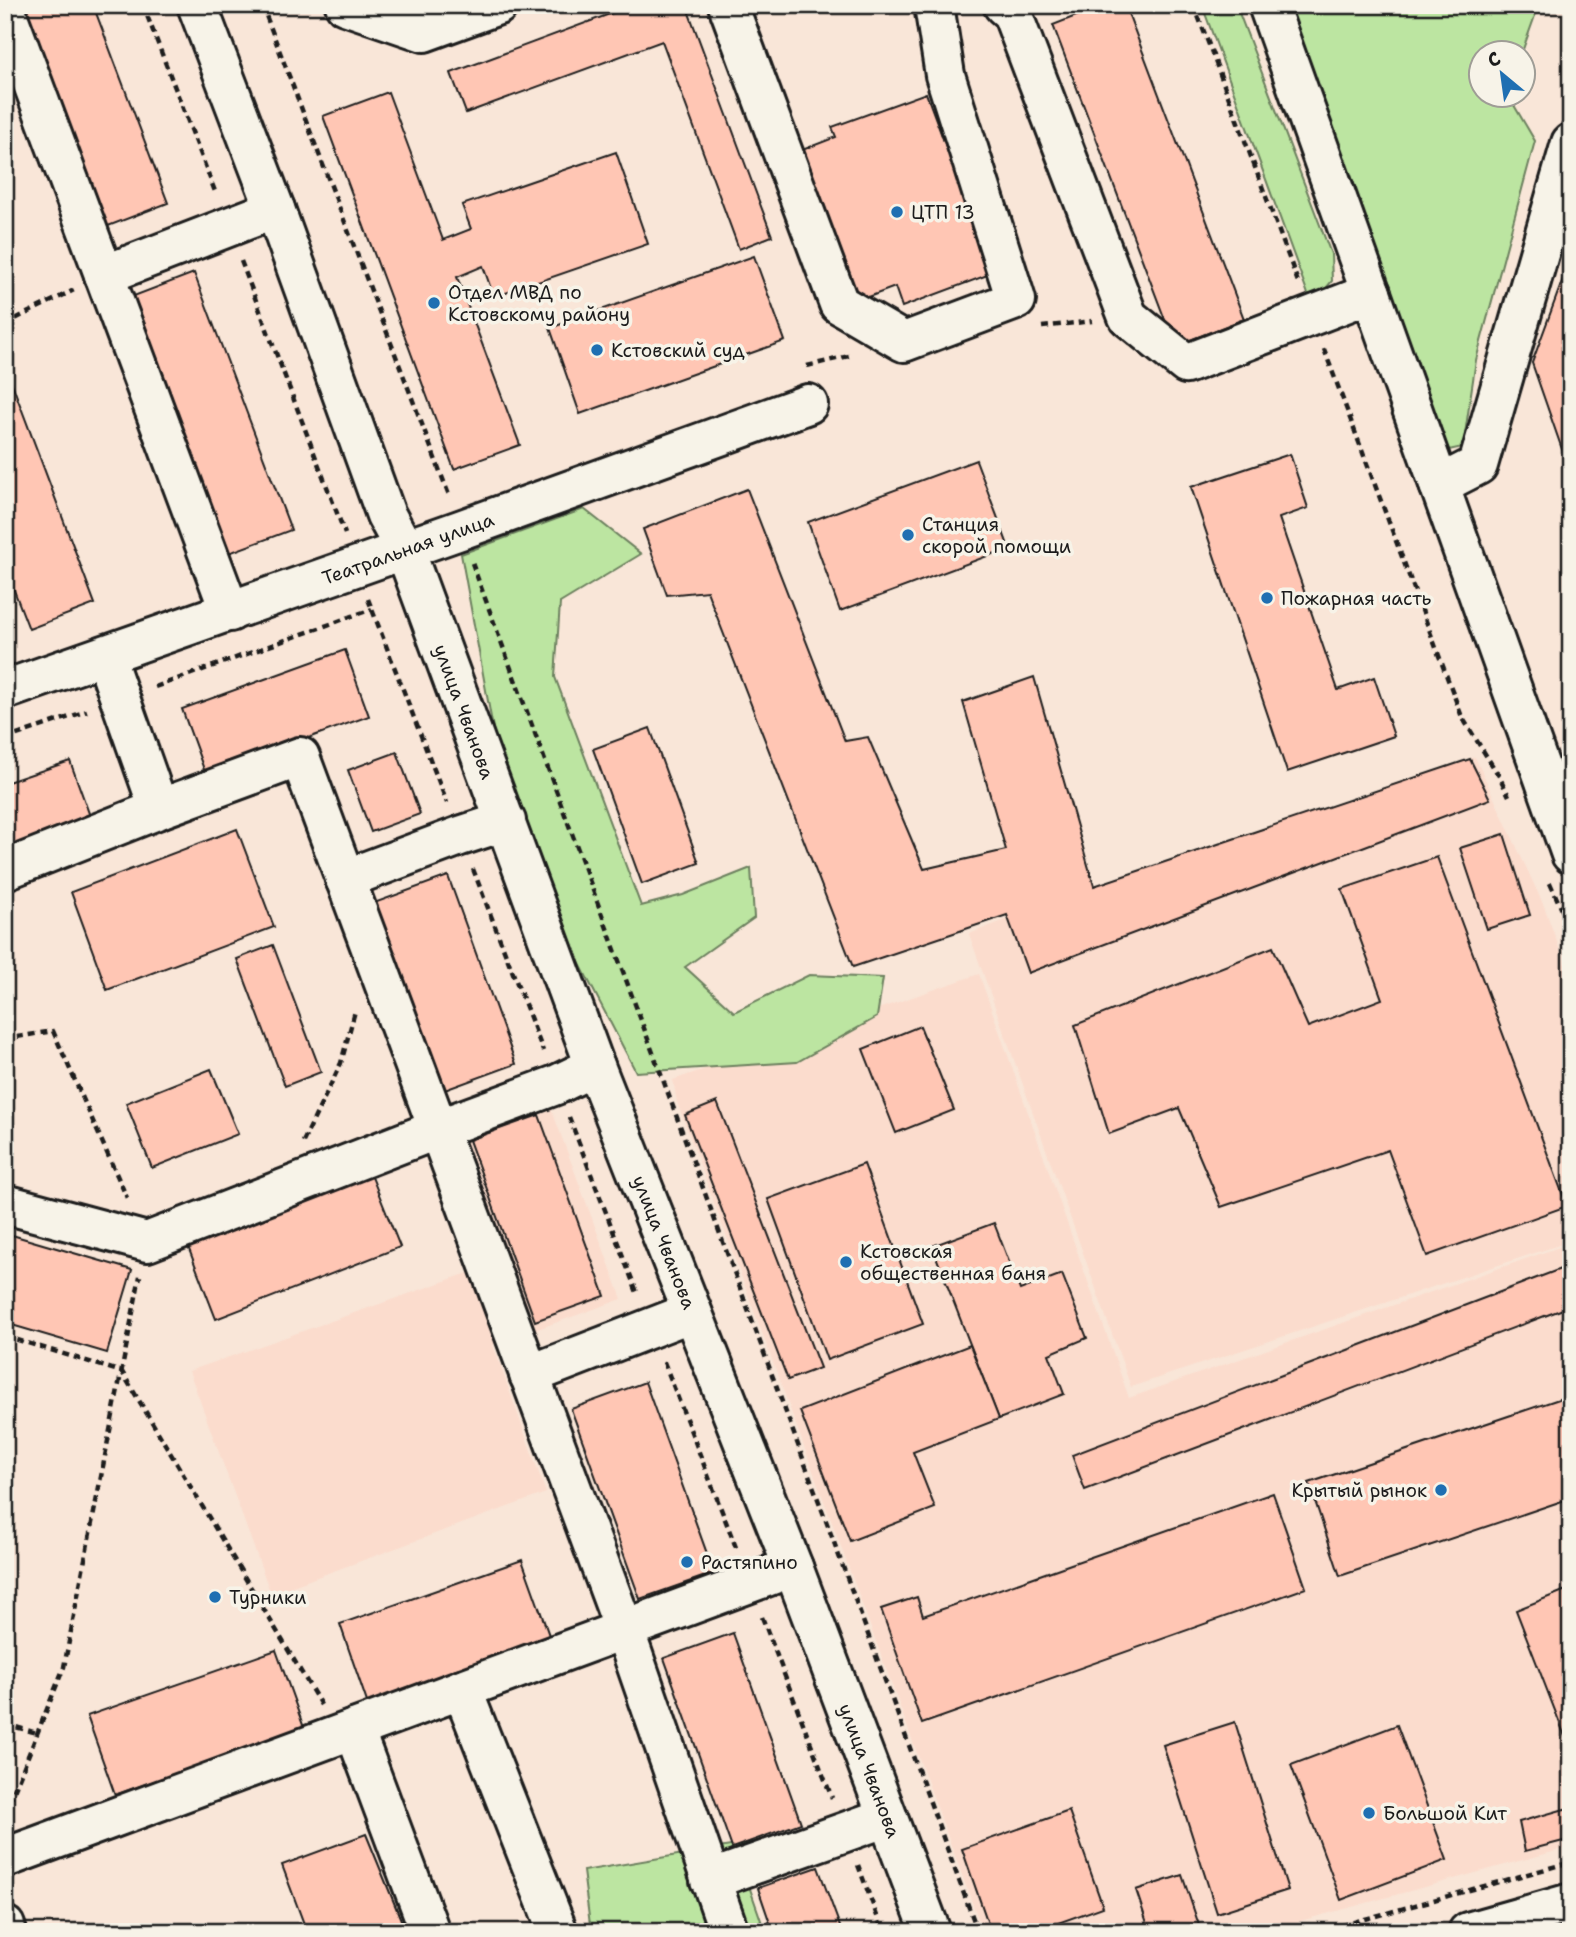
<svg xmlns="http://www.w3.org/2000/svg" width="1576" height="1937" viewBox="0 0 1576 1937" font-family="'Shantell Sans',sans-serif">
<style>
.built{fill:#fbdccd}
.green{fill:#bce5a1;stroke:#6c805e;stroke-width:2}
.building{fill:#ffc6b4;stroke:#1c1c1c;stroke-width:2}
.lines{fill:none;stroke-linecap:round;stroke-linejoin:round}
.minor-casing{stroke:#1c1c1c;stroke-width:44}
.path{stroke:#1c1c1c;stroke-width:4.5;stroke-dasharray:7 5;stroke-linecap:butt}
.minor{stroke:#f7f3e8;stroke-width:38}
.poi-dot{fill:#1f6fb2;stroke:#f7f3e8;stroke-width:2.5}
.labels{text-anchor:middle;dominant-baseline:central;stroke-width:7;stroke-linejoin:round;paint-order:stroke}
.poi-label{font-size:19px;fill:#1c1c1c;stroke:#f7f3e8;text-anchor:start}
.street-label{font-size:19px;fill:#1c1c1c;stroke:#f7f3e8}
</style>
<rect width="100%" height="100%" fill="#f9e6d8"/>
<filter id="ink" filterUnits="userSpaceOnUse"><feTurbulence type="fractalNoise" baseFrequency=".0143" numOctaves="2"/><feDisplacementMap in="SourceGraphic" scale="14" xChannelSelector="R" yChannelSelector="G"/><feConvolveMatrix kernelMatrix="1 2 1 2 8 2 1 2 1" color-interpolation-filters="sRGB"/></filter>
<g filter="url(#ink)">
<g class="built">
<path d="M1475 757 1544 906 1571 981V1241L1131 1387 969 934 1105 882Z"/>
<path d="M979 974 1129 1398 1571 1243V1847L1260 1932H983L677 1102 673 1080Z"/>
<path d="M548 1100 622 1299 493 1345 546 1493 271 1594 189 1371 502 1261 456 1135Z"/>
</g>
<g class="green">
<path d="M1202 5H1236L1331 254 1332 281 1312 305Z"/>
<path d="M1281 5H1551L1536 13 1522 52H1482V94L1508 95 1535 141 1476 360 1463 447 1439 452Z"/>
<path d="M584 509 641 554 560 603 555 677 641 906 683 895 751 868 754 918 685 967 734 1012 809 975 883 978 877 1017 797 1062 636 1072 568 941 494 734 461 554Z"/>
<path d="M807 1833 748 1883 765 1932H591L583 1871Z"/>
</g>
<g class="building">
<path d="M18 5H93L168 203 103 228Z"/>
<path d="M634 5H686L772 236 739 249 662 41 466 113 451 73Z"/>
<path d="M1104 5H1125L1244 319 1175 346 1053 25Z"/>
<path d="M388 92 443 240 471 229 462 205 616 152 648 244 494 297 483 266 457 277 520 445 454 469 323 116Z"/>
<path d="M926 93 993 273 902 307 895 287 858 301 802 150 836 137 832 127Z"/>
<path d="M754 256 785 341 580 414 550 328Z"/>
<path d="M1571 257V475L1532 363Z"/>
<path d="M194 273 291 530 229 553 131 297Z"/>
<path d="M5 365 95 604 29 629 5 567Z"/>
<path d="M1290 454 1308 508 1279 518 1338 690 1374 677 1394 736 1287 772 1191 487Z"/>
<path d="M976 460 1009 548 840 611 808 522Z"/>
<path d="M747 489 845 741 868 737 924 869 1006 850 963 702 1034 677 1094 886 1470 759 1490 799 1028 973 1007 915 853 967 707 591 667 595 643 529Z"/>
<path d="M345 650 369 716 206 775 182 709Z"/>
<path d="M650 728 699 863 642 884 593 749Z"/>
<path d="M397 752 420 814 371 832 348 770Z"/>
<path d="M70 761 91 819 5 849V783Z"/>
<path d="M237 829 274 927 107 990 71 892Z"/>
<path d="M1504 834 1530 915 1487 929 1460 848Z"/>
<path d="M1437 857 1567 1206 1427 1256 1388 1150 1221 1207 1179 1108 1109 1134 1075 1025 1273 947 1308 1027 1382 999 1342 889Z"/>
<path d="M448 876 516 1064 442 1091 374 903Z"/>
<path d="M273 945 321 1072 285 1086 237 959Z"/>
<path d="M920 1026 954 1110 896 1133 863 1049Z"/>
<path d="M211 1069 238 1134 152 1168 126 1103Z"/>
<path d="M717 1102 820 1368 788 1380 685 1115Z"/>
<path d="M539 1115 605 1296 535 1321 469 1140Z"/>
<path d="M864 1164 923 1324 827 1360 768 1199Z"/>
<path d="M370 1172 400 1247 216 1319 187 1244Z"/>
<path d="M994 1223 1020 1290 1062 1274 1087 1338 1049 1354 1064 1394 999 1419 932 1246Z"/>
<path d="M5 1233 132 1270 107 1353 5 1323Z"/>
<path d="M1571 1265V1306L1085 1490 1072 1455Z"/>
<path d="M970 1345 999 1419 913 1452 935 1508 850 1541 800 1411Z"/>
<path d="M645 1382 714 1573 640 1599 571 1409Z"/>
<path d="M1571 1395V1498L1340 1576 1309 1483Z"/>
<path d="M1273 1493 1306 1588 922 1724 881 1609 917 1597 923 1616Z"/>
<path d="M522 1560 551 1641 368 1705 340 1624Z"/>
<path d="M1571 1588V1737L1566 1739 1516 1610Z"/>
<path d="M733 1633 801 1823 732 1848 664 1658Z"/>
<path d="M276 1650 304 1728 115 1795 87 1716Z"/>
<path d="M1235 1722 1288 1890 1217 1913 1163 1745Z"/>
<path d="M1397 1725 1447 1860 1341 1900 1291 1765Z"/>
<path d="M1568 1808 1571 1839 1525 1851 1519 1822Z"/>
<path d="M1069 1811 1103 1907 1055 1924 1058 1932H991L962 1849Z"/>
<path d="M366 1834 406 1932H307L282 1865Z"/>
<path d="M818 1867 842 1932H773L758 1888Z"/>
<path d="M1182 1875 1201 1931 1150 1932 1136 1890Z"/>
</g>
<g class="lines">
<defs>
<g id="minor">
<path id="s1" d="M197 5 275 209 386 515 405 550 595 1066 793 1567 931 1932"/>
<path d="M345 5 424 32 498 5"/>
<path d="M728 5 839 304 904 342 1016 300 945 75 934 5"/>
<path d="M1003 5 1012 13 1128 317 1186 364 1371 293"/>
<path d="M1268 5 1571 854"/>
<path d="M5 9 230 612"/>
<path d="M104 275 275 209"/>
<path d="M1439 485 1478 465 1571 143"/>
<path d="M105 656 159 809 300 757 624 1629 729 1932"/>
<path id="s2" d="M5 690 460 530 808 404"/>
<path d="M5 870 159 809"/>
<path d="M345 879 460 836 506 821"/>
<path d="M5 1204 147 1242 438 1129 556 1085 595 1066"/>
<path d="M529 1375 692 1312"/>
<path d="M462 1689 558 1932"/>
<path d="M354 1729 430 1932"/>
<path d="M5 1858 793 1567"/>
<path d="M710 1880 887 1817"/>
<path d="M5 1926 7 1932"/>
<path d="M1468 1932 1571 1903"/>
</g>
</defs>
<use href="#minor" class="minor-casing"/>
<g class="path">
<path d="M143 5 216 194"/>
<path d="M262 5 449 495"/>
<path d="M1194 5 1298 282"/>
<path d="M241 261 345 534"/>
<path d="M5 324 74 290"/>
<path d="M1042 327 1092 321"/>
<path d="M1324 349 1462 717 1499 776 1509 796"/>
<path d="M807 366 853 355"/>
<path d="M472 563 978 1932"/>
<path d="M368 599 447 803"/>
<path d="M155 687 372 609"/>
<path d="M5 739 87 711"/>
<path d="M473 869 543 1051"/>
<path d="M1550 883 1571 930"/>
<path d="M5 1039 53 1031 127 1198"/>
<path d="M569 1117 638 1295"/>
<path d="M303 1142 341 1063 355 1011"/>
<path d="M5 1336 122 1372 321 1705"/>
<path d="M664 1362 737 1550"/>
<path d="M762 1617 832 1798"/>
<path d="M5 1724 37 1733"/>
<path d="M5 1813 64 1667 140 1276"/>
<path d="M858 1865 883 1932"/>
<path d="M1318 1932 1571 1862"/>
</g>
<use href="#minor" class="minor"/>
</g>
</g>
<g class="poi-dot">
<circle cx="897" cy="212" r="7"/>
<circle cx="434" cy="303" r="7"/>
<circle cx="597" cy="350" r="7"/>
<circle cx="908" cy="535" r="7"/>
<circle cx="1267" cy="598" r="7"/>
<circle cx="846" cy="1262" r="7"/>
<circle cx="1441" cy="1490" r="7"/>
<circle cx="687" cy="1562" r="7"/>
<circle cx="215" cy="1597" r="7"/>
<circle cx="1369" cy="1813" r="7"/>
</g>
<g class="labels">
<g class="poi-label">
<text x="911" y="212">ЦТП 13</text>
<text x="448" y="292">Отдел МВД по<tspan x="448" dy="22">Кстовскому району</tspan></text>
<text x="611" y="350">Кстовский суд</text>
<text x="922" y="524">Станция<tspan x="922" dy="22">скорой помощи</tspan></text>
<text x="1281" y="598">Пожарная часть</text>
<text x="860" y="1251">Кстовская<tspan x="860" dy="22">общественная баня</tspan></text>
<text x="1427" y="1490" text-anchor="end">Крытый рынок</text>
<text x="701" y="1562">Растяпино</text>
<text x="229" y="1597">Турники</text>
<text x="1383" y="1813">Большой Кит</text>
</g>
<g class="street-label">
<text stroke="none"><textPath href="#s2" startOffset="427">Театральная улица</textPath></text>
<text stroke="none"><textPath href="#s1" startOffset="756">улица Чванова</textPath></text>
<text stroke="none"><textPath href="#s1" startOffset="1323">улица Чванова</textPath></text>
<text stroke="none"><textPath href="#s1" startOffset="1890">улица Чванова</textPath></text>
</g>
</g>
<rect width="1576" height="1937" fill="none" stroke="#f7f3e8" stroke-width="28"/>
<rect x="14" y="14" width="1548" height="1909" fill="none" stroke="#1c1c1c" stroke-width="2.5" filter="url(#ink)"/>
<g transform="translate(1502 74) rotate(331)"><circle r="33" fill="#f7f3e8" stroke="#9f9d96" stroke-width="2"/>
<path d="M0-5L12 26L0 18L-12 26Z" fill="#1f6fb2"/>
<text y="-10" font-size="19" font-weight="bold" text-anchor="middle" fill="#1c1c1c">С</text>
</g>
</svg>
